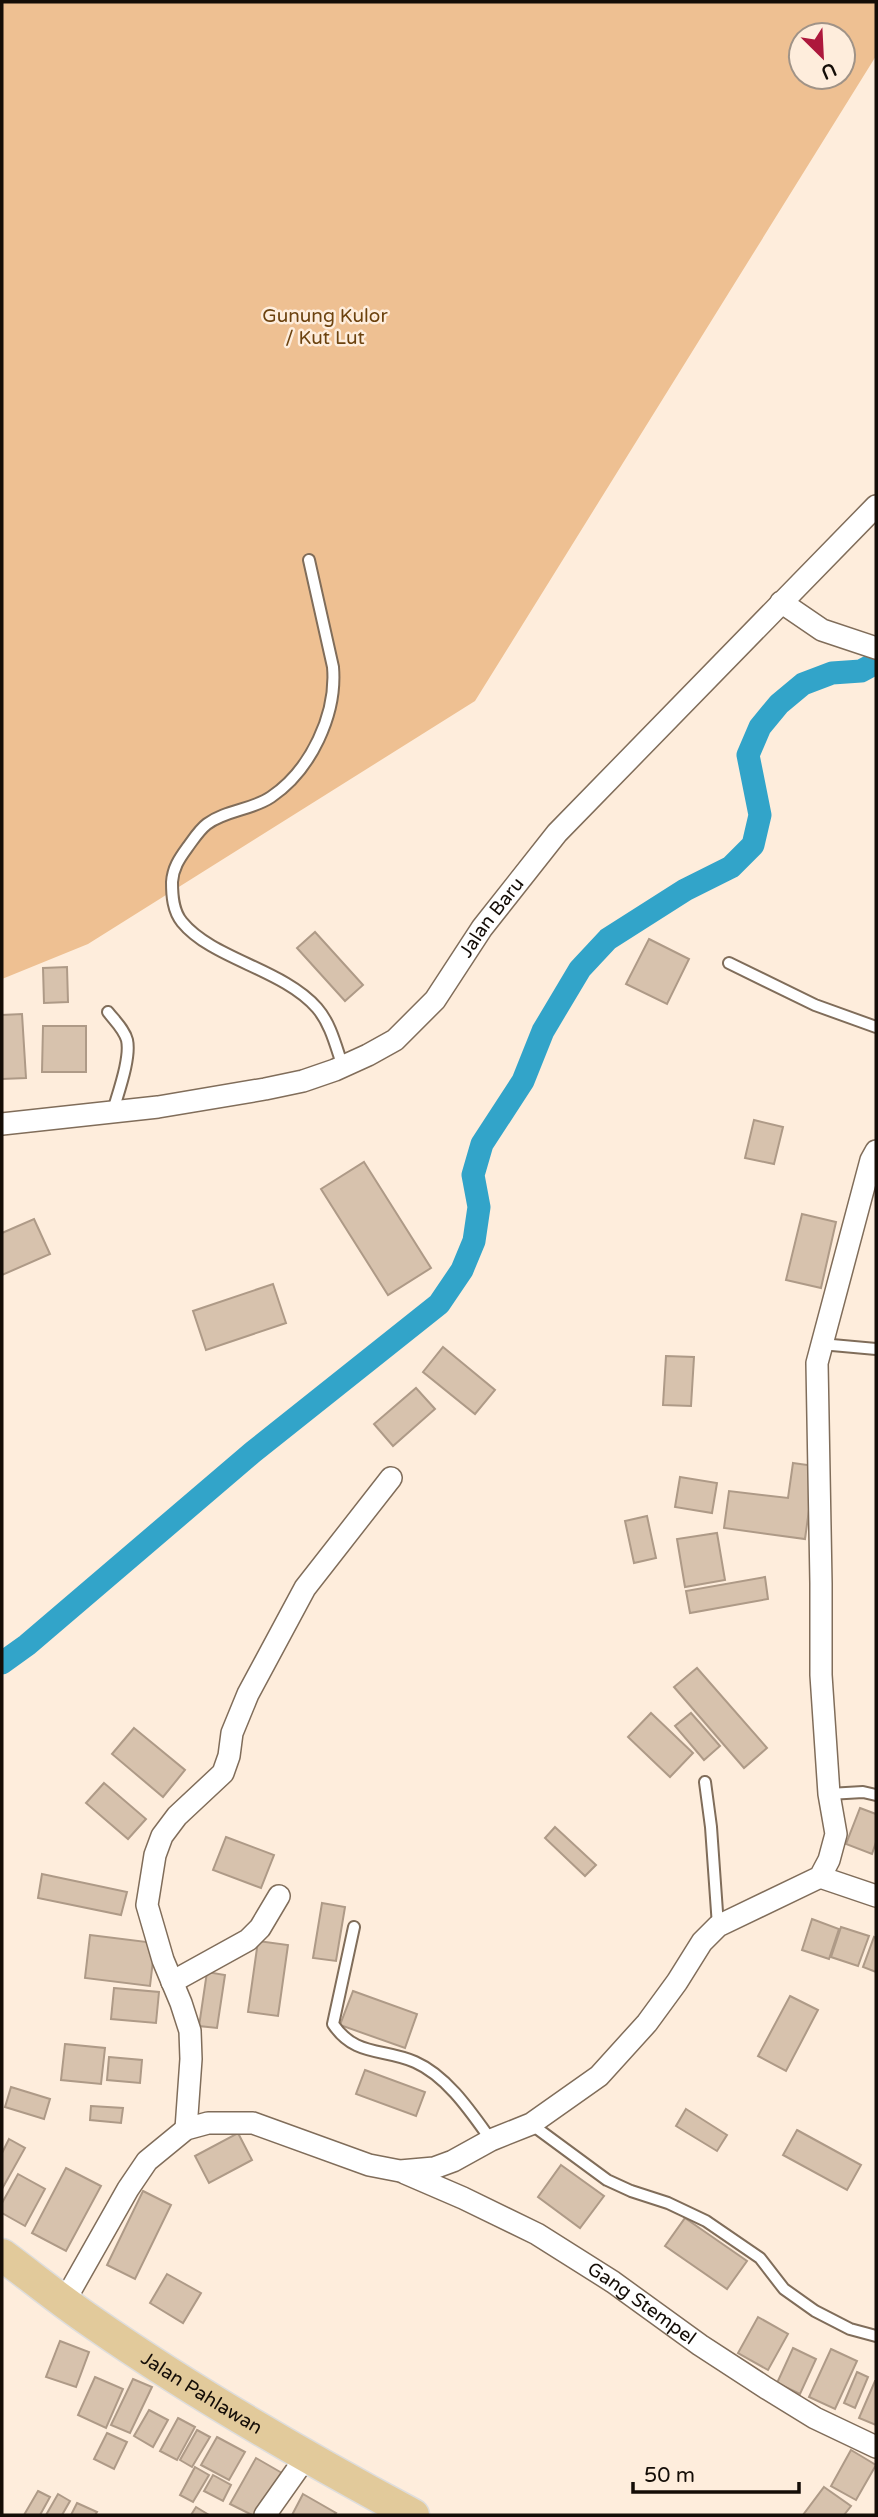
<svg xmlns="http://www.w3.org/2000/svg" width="878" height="2517" viewBox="0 0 878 2517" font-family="'Varela Round',sans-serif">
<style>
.green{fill:#eec092;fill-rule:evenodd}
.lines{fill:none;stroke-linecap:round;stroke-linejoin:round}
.canal{stroke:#32a4c9;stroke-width:23}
.building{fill:#d7c2ad;stroke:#ae9a87;stroke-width:2}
.service-casing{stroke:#806d5a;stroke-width:14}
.minor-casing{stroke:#806d5a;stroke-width:24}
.primary-casing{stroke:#dedddc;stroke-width:35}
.service{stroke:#fff;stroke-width:10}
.minor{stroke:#fff;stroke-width:21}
.primary{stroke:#e2ca9b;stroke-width:32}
.labels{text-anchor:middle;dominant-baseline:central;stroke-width:5;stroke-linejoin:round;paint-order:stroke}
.park-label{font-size:19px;fill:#6c420e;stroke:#feeddc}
.street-label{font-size:19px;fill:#140d07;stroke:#feeddc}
</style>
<rect width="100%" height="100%" fill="#feeddc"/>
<path class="green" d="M2 2H876V56L475 701 88 944 2 979ZM801 35H843V77H801Z"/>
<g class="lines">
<path class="canal" d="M2 1663 27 1645 253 1452 439 1304 462 1270 474 1241 479 1207 473 1175 482 1144 523 1081 543 1031 580 969 608 939 685 890 731 867 753 845 760 815 748 755 760 727 779 704 803 684 832 673 861 671 876 663"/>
</g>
<g class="building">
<path d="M315 932 363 985 345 1001 297 948Z"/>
<path d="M649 939 689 959 667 1004 626 984Z"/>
<path d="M67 967 68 1002 44 1003 43 968Z"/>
<path d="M22 1014 26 1078 2 1079V1015Z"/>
<path d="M43 1026H86V1072H42Z"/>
<path d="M754 1120 783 1127 774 1164 745 1158Z"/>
<path d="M364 1162 431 1268 388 1295 321 1189Z"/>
<path d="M802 1214 836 1222 821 1288 786 1280Z"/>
<path d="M34 1219 50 1254 2 1275V1233Z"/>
<path d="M273 1284 286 1323 206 1350 193 1311Z"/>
<path d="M443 1347 495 1390 475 1414 423 1372Z"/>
<path d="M666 1356 694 1357 691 1406 663 1405Z"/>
<path d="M416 1388 435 1409 393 1446 374 1424Z"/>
<path d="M793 1463 815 1466 805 1539 724 1528 729 1491 788 1498Z"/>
<path d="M680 1477 717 1483 712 1513 675 1507Z"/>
<path d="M647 1516 656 1558 634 1563 625 1521Z"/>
<path d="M717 1533 725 1580 685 1587 677 1539Z"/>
<path d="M765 1577 768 1599 690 1613 686 1591Z"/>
<path d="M697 1668 767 1748 744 1768 674 1687Z"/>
<path d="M651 1713 693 1753 670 1777 628 1737Z"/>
<path d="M691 1713 720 1746 704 1760 675 1726Z"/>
<path d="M134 1728 185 1770 163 1797 112 1754Z"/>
<path d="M104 1783 146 1819 128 1839 86 1803Z"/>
<path d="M860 1808 876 1814V1842L872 1854 846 1844Z"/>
<path d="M555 1827 596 1865 585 1876 545 1838Z"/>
<path d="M226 1837 274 1855 261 1888 213 1870Z"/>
<path d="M42 1874 127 1892 121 1915 38 1898Z"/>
<path d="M322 1903 345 1907 336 1961 313 1958Z"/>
<path d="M812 1919 839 1929 829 1959 802 1950Z"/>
<path d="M841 1927 869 1936 858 1966 831 1957Z"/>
<path d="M90 1935 155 1943 150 1986 85 1978Z"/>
<path d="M874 1937 876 1938V1972L863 1967Z"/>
<path d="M258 1941 288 1945 278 2016 248 2012Z"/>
<path d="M207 1972 225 1975 217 2028 199 2026Z"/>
<path d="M114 1988 159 1992 156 2023 111 2019Z"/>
<path d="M353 1991 417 2014 405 2048 340 2025Z"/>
<path d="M790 1996 818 2010 786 2071 758 2056Z"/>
<path d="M65 2044 105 2048 101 2084 61 2080Z"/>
<path d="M109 2057 142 2060 140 2083 107 2080Z"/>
<path d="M365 2070 425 2092 416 2116 356 2094Z"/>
<path d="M11 2087 50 2099 44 2119 5 2107Z"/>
<path d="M91 2106 123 2108 121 2123 90 2120Z"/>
<path d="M686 2109 727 2135 717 2151 676 2126Z"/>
<path d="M797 2130 861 2165 847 2190 783 2155Z"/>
<path d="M238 2133 252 2160 209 2183 195 2156Z"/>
<path d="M9 2139 25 2148 2 2189V2153Z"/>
<path d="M561 2165 604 2196 580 2228 538 2197Z"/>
<path d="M66 2168 101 2186 66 2251 32 2233Z"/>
<path d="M18 2174 45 2189 25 2226 2 2213V2203Z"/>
<path d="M143 2191 171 2205 135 2279 107 2265Z"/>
<path d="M685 2218 747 2261 727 2289 665 2246Z"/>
<path d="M167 2274 201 2293 183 2323 150 2303Z"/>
<path d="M758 2317 788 2334 768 2370 738 2353Z"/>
<path d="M60 2341 89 2352 76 2387 46 2377Z"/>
<path d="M793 2348 816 2359 800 2394 777 2383Z"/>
<path d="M831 2349 857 2361 835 2409 809 2397Z"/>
<path d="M857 2372 868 2377 855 2408 844 2403Z"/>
<path d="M95 2377 123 2389 106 2428 78 2415Z"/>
<path d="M133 2379 152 2387 130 2433 111 2425Z"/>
<path d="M875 2381H876V2425L859 2418Z"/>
<path d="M149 2410 168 2420 153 2447 134 2436Z"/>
<path d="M178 2418 195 2427 177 2460 160 2451Z"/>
<path d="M197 2430 210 2437 192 2467 180 2460Z"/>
<path d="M107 2433 127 2442 114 2469 94 2459Z"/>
<path d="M217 2437 245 2452 229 2480 201 2465Z"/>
<path d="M851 2450 876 2465 856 2500 831 2486Z"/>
<path d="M256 2458 282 2473 258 2515H252L230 2504Z"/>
<path d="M195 2467 209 2475 193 2502 180 2495Z"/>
<path d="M213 2475 231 2485 223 2501 204 2491Z"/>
<path d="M824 2487 851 2506 844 2515H803Z"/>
<path d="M38 2491 50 2497 40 2515H24Z"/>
<path d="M58 2494 70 2501 62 2515H46Z"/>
<path d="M303 2494 336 2513 334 2515H292Z"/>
<path d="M77 2503 97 2512 95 2515H71Z"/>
<path d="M196 2507 209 2515H191Z"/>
</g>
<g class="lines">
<defs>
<g id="service">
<path d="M309 560 333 667C337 714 311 770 271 797 252 810 226 810 207 824 199 830 193 840 187 848 179 859 173 868 172 882 172 896 173 911 182 922 212 959 283 969 317 1008 331 1024 336 1047 343 1067"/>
<path d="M729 963 815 1005 876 1027"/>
<path d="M108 1012C115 1021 124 1029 127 1040 131 1058 118 1093 113 1111"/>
<path d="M821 1344 876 1349"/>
<path d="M705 1782 711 1827 718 1926"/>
<path d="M829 1794 863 1792 876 1795"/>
<path d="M354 1927 333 2024C355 2057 383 2048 415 2062 447 2076 471 2112 491 2140"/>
<path d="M531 2124 607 2180 631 2191 668 2203 706 2221 760 2258 784 2289 815 2311 850 2329 876 2336"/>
</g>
<g id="minor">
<path d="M781 602 822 630 876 648"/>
<path id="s1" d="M2 1124 158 1107 265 1089 303 1081 335 1070 368 1055 395 1040 435 1000 482 928 557 833 876 506"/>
<path d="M820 1877 876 1896"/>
<path d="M172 1982 248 1940 260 1928 279 1896"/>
<path d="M186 2129 191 2059 190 2031 181 2003 163 1960 147 1905 155 1855 162 1836 177 1816 223 1773 229 1756 232 1733 248 1694 305 1588 391 1478"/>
<path id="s2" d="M405 2173 463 2198 537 2234 613 2282 700 2345 766 2388 815 2418 876 2447"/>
<path d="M64 2302 128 2189 147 2161 186 2129 208 2123H253L369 2165 400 2171 434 2168 453 2161 491 2140 531 2124 599 2076 647 2023 677 1982 702 1942 718 1926 820 1877 829 1860 836 1834 829 1794 821 1675V1583L817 1363 871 1160 876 1151"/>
<path d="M265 2515 306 2457"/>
</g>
<g id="primary">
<path id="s3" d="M2 2255C32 2277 61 2301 92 2322 194 2393 303 2456 413 2515"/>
</g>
</defs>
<use href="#service" class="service-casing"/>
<use href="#minor" class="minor-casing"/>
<use href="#primary" class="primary-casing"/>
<use href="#service" class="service"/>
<use href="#minor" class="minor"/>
<use href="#primary" class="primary"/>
</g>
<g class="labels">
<g class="park-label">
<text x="325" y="316">Gunung Kulor<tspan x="325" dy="22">/ Kut Lut</tspan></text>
</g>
<g class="street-label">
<text stroke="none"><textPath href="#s1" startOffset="562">Jalan Baru</textPath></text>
<text stroke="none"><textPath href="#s2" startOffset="271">Gang Stempel</textPath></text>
<text stroke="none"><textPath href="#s3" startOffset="243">Jalan Pahlawan</textPath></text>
</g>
</g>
<rect width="878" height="2517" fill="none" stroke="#140d07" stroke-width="7"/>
<g transform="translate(822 56) rotate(156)"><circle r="33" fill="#feeddc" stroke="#a09387" stroke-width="2"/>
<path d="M0-5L12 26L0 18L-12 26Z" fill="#ad183c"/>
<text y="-10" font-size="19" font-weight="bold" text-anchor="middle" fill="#140d07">U</text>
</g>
<path d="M633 2482v10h166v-10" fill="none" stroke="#140d07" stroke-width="3.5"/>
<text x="644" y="2482" font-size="21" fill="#140d07" stroke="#feeddc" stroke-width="5" paint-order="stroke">50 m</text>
</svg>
